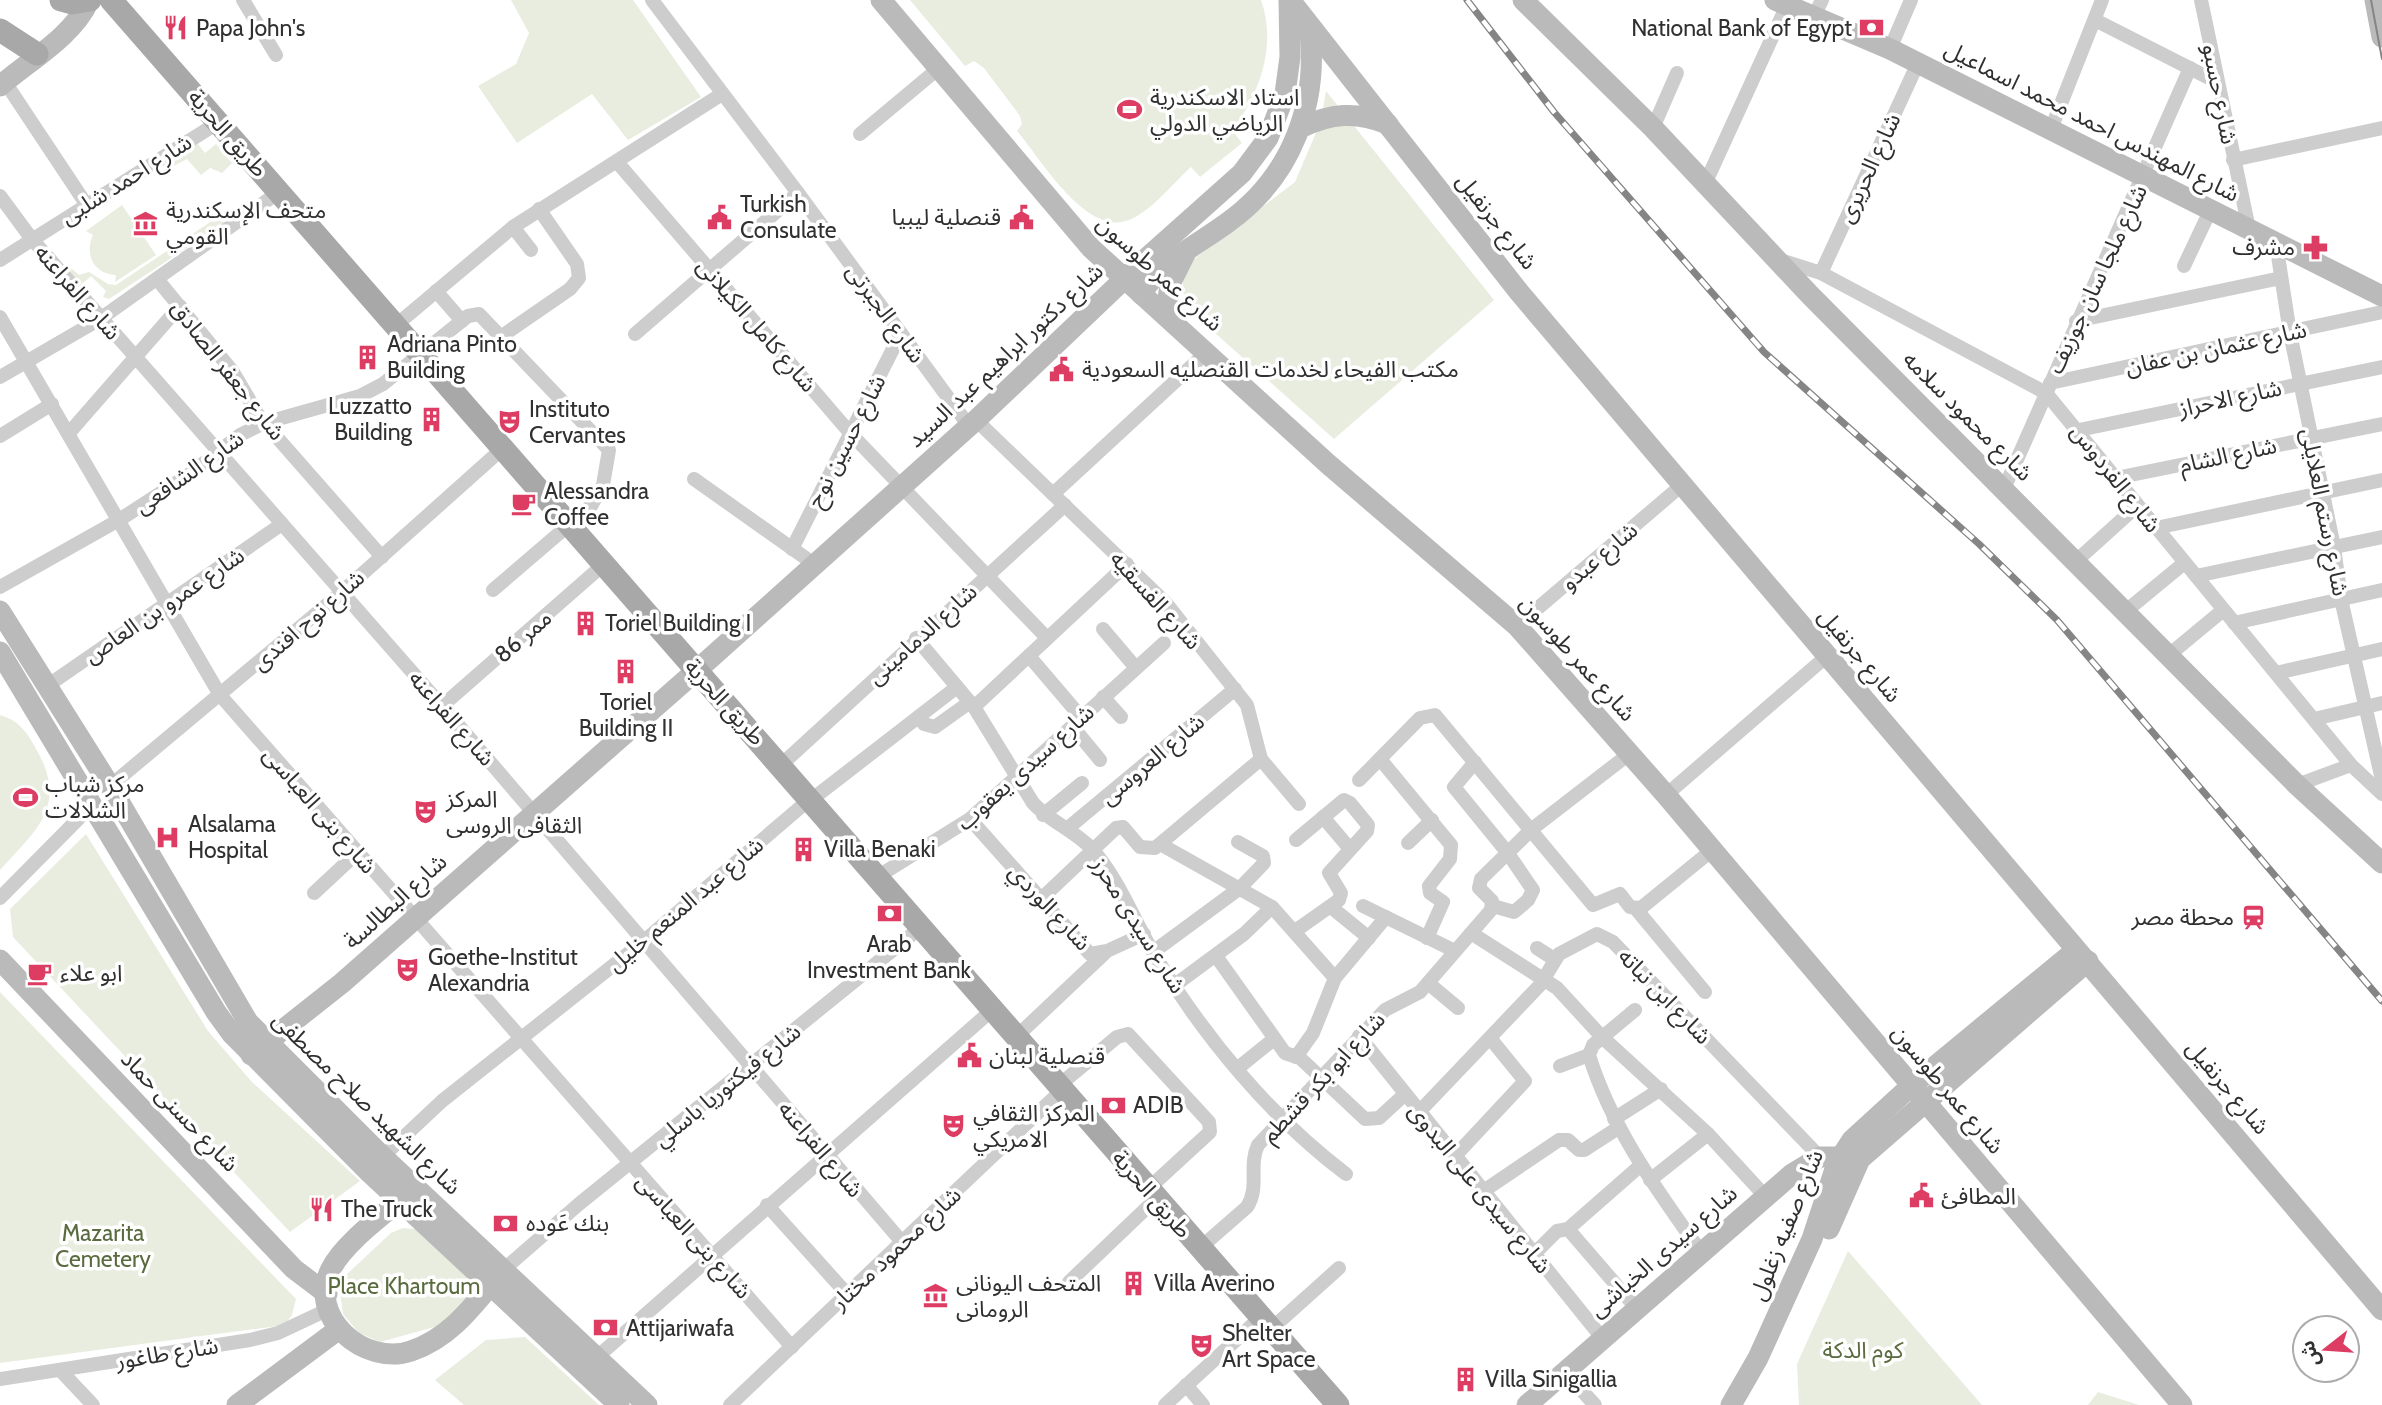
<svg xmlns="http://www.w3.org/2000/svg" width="2382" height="1405" viewBox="0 0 2382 1405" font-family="Cabin,'Noto Sans Arabic',sans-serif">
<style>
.green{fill:#e9eddf}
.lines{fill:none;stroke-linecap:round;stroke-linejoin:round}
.street{stroke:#cdcdcd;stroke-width:14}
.secondary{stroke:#bababa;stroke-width:21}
.primary{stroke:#a8a8a8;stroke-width:23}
.tram{stroke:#858585;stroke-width:2}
.rail-casing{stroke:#858585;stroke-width:7}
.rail{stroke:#fff;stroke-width:4.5;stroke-dasharray:13;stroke-linecap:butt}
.labels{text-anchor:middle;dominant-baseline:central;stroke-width:7;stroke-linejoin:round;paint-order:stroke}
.poi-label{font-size:23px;fill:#303030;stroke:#fff;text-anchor:start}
.street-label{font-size:23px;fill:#303030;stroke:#fff}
.park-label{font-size:23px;fill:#5a6b3f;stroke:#fff}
</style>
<rect width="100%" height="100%" fill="#fff"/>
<g class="green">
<path d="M511 0H633L701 97 628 140 592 94 517 143 478 86 516 64 529 33Z"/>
<path d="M910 0H1261C1277 45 1260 94 1232 130L1242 143 1200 177 1191 167C1173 183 1153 210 1129 220 1086 237 1041 159 1017 131L1022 124 1020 116 984 68 974 61 965 66Z"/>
<path d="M1326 91 1494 300 1334 439 1196 316C1181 299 1179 284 1189 263L1295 182 1321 121Z"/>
<path d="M197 143 205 153 216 144 232 163 222 173 210 168 201 175 187 159 166 170 161 163Z"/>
<path d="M122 205 156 255 115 282 116 275C94 274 84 255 93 235L86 231Z"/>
<path d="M224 213 229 220 109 299 103 297 106 291 91 276 80 286 66 270 71 268 79 275 89 272 108 284 116 285Z"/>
<path d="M0 715C18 720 26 731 35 747 69 805 38 828 0 870Z"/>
<path d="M86 834 208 1031 252 1082 360 1181 290 1232 13 937 10 909Z"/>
<path d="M0 992 296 1299 292 1315 285 1325 0 1363Z"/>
<path d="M403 1228 415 1229 467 1276 470 1293 457 1311 438 1326 380 1342 359 1333 343 1314 340 1292 346 1275 391 1233Z"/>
<path d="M1848 1251 1982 1405H1799L1797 1364Z"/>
<path d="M525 1337 599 1405H464L435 1380 486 1340Z"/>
<path d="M2098 1392 2139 1405H2088Z"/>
</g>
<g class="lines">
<g class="street">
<path d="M243 0 276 55"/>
<path d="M652 0 798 193 969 426"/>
<path d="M2201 0 2249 229"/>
<path d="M1813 18 1822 0"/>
<path d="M2095 20 2217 82"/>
<path d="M1890 49 1911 0"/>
<path d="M5 82 86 204"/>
<path d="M1653 128 1677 73"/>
<path d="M2051 129 2102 0"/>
<path d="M860 134 939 68"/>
<path d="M2233 160 2382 128"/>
<path d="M617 162 851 434 1047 638"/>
<path d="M1705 184 1787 5"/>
<path d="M0 196 31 238 442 706 902 1242"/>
<path d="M513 227 531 250"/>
<path d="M2276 243 2290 333 2334 547 2341 599 2382 780"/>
<path d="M1777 259 1821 273 2046 393 2351 765 2382 794"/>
<path d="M0 260 219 122"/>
<path d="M2184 266 2210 211"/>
<path d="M1821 273 1918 63"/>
<path d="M157 279 233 372 260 418 382 557"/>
<path d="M436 291 462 321"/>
<path d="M0 317 220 695 792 1347"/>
<path d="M2076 321 2281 278"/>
<path d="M395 326 513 227 722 94"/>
<path d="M635 334 798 193"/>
<path d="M502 336 570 289 579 278 577 264 539 209"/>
<path d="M0 377 100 319 279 192"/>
<path d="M2050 383 2382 312"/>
<path d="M976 420 1166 603 1247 705 1261 759 1299 804"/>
<path d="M2079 430 2382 367"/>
<path d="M69 433 180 306"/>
<path d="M0 436 52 404"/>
<path d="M2116 478 2382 424"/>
<path d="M694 479 814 564"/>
<path d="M2004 489 2190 68"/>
<path d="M1053 494 1207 352"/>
<path d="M2156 528 2382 480"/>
<path d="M792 549 901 333"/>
<path d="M2075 562 2137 506"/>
<path d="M2196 576 2382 537"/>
<path d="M0 587 119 520 187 476 240 435 264 423 360 396 383 384 468 316 479 314 609 450 603 485 591 506 493 590"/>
<path d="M2126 611 2183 564"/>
<path d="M2234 623 2382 590"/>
<path d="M1517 626 1682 485"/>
<path d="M1103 629 1136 668"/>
<path d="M916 638 974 707 1033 803C1050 822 1074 830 1092 849 1117 876 1135 922 1154 954 1203 1035 1270 1117 1346 1174"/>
<path d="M2169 655 2222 611"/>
<path d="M1029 656 1081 717"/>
<path d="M2276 673 2382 649"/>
<path d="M47 686 282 524"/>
<path d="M1103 697 1121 717"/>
<path d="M442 706 603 565"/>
<path d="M974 707 1127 564"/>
<path d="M919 717 924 724 935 727 970 702"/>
<path d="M2314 719 2382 703"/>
<path d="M1072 726 1100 760"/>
<path d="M1380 759 1451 845 1450 859 1429 886 1430 893 1443 902 1427 938"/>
<path d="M1475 762 1454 787 1507 852 1533 890 1528 900 1514 912 1493 906"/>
<path d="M781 765 1065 505"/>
<path d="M1359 780 1420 718 1435 715 1593 905 1620 894 1630 907 1641 908 1711 851"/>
<path d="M2297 785 2351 765"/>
<path d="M110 786 342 592 502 449"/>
<path d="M1666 795 1827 656"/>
<path d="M811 800 957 687"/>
<path d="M1043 815 1082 783"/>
<path d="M1323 817 1350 849"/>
<path d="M970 819 1090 954 1107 951 1144 934"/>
<path d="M1068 828 1235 689"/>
<path d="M1408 843 1432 820"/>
<path d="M1160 844 1272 907 1335 978"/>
<path d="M877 877 970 819 1164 643"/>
<path d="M314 893 357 853"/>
<path d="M0 898 93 804"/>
<path d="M1041 899 1116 828 1123 827 1140 847 1155 848 1261 759"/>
<path d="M1363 906 1455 951"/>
<path d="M1331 907 1369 938"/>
<path d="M1636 909 1705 992"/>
<path d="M1295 931 1339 900 1341 893 1329 873 1367 831 1368 825 1350 803 1344 800 1296 840"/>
<path d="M1471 933 1557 988 1602 1037 1708 1134 1765 1196"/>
<path d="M1537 948 1554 959"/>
<path d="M1153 952 1240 888 1264 863 1263 856 1238 842"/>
<path d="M1216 956 1285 1053 1300 1058 1365 1119 1379 1118 1404 1095"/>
<path d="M1428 983 1458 1008"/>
<path d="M1175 985 1244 934 1272 907"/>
<path d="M1635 1010 1593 1045 1589 1055C1612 1129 1657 1190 1701 1252"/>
<path d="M1359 1036 1603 1339"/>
<path d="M1015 1038 1105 953"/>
<path d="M1296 1057 1313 1033 1335 978 1386 917"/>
<path d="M1560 1066 1589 1055"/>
<path d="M1238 1068 1274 1039"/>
<path d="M1057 1087 1117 1037 1128 1034 1209 1122 1210 1132 1148 1189"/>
<path d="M1419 1112 1540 985 1559 954 1597 934 1613 942 1820 1157"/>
<path d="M1614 1119 1661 1089"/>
<path d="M1455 1156 1525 1081 1490 1038"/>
<path d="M377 1162 442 1101 644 941 810 799"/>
<path d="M1650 1180 1708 1134"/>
<path d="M1485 1190 1559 1140H1568L1579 1150H1584L1618 1128"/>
<path d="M767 1205 847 1294"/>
<path d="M1568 1229 1641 1165"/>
<path d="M1200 1248 1247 1207C1260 1187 1248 1166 1258 1145L1385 1010 1420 992 1491 910 1492 901 1479 888 1481 879 1532 829 1629 754"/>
<path d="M1535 1253 1557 1231 1568 1229 1637 1309"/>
<path d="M503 1270 579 1204 920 928"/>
<path d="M1069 1282 1156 1199"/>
<path d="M1271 1329 1339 1268"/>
<path d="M596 1358 991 1011"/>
<path d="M60 1370 93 1405"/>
<path d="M1565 1372 1595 1405"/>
<path d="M0 1379 250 1340 278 1333 329 1309"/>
<path d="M1186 1385 1203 1405"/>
<path d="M730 1405 1061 1091"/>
<path d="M1165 1405 1261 1317"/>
</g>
<g class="secondary">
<path d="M881 0 1091 248 1328 464 1517 626 1666 795 2182 1405"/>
<path d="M1290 0 1519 292 2382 1310"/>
<path d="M1523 0 1653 128 1810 295 2297 785 2382 863"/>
<path d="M1775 0 1890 49 2382 296"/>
<path d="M2375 0 2382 37"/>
<path d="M0 86C30 60 72 37 89 1"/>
<path d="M1300 128C1331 113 1356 111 1388 124"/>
<path d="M1141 294C1161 262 1197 245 1227 223 1292 177 1320 102 1309 25"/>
<path d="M1166 315 1170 284 1185 254"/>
<path d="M0 611 110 786 248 1022 382 1156 647 1405"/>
<path d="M0 652 216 1012 232 1034 369 1172 619 1405"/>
<path d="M0 960 294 1269 327 1294"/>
<path d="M251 1055 342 983 696 671 976 420 1140 264 1242 173 1268 138 1285 94 1290 57 1289 0"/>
<path d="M411 1191C388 1212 345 1241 331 1269 306 1317 365 1367 411 1351 450 1338 473 1306 498 1276"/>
<path d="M1829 1229 1860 1159 2088 961"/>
<path d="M237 1405 339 1329"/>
<path d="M1527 1405 1792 1174 1820 1157H1850"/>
<path d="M1731 1405 1758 1358 1812 1239 1837 1163 1852 1140 1911 1086 2076 950"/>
</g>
<g class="primary">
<path d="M61 0 72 3 90 0"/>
<path d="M111 0 1338 1405"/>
<path d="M0 30 37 54"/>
</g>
<path class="tram" d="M2371 0 2382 59"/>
<defs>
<path id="rail" d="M1467 0 1554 112 1764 352 1979 544 2057 620 2382 1001"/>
</defs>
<use href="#rail" class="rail-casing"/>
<use href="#rail" class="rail"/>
</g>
<defs>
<symbol id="restaurant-bare" viewBox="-9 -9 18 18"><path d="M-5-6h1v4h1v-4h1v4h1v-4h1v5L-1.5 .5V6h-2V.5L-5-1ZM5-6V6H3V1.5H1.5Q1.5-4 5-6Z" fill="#dd3d62" stroke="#fff" stroke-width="2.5" paint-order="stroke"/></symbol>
<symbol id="bank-bare" viewBox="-9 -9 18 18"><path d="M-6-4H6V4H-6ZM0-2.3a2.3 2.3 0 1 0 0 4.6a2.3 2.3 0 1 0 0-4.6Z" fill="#dd3d62" stroke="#fff" stroke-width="2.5" paint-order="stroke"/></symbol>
<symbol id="stadium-bare" viewBox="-9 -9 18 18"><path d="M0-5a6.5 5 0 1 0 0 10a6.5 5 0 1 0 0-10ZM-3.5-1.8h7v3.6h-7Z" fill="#dd3d62" stroke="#fff" stroke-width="2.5" paint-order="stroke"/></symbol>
<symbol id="civic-bare" viewBox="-9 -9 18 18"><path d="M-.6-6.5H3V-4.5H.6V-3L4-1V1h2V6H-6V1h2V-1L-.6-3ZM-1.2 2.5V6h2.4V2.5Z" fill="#dd3d62" stroke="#fff" stroke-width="2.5" paint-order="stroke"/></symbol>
<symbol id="museum-bare" viewBox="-9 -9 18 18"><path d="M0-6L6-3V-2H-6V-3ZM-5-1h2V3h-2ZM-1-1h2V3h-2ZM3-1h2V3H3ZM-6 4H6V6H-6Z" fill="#dd3d62" stroke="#fff" stroke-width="2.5" paint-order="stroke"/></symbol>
<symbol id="pharmacy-bare" viewBox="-9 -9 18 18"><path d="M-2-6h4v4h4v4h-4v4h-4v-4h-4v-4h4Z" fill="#dd3d62" stroke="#fff" stroke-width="2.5" paint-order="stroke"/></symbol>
<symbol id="building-bare" viewBox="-9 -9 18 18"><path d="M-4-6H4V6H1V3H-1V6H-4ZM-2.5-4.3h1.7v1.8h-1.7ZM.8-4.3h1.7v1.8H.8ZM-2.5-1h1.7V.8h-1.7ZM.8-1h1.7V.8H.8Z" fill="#dd3d62" stroke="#fff" stroke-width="2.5" paint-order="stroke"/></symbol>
<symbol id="theatre-bare" viewBox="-9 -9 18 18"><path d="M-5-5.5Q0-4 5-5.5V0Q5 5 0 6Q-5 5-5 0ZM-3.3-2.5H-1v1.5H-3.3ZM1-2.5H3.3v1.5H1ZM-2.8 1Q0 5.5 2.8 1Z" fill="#dd3d62" stroke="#fff" stroke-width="2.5" paint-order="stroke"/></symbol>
<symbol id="cafe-bare" viewBox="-9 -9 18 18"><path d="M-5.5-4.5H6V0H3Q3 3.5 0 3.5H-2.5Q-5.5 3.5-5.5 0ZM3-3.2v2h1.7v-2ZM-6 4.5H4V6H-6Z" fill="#dd3d62" stroke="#fff" stroke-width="2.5" paint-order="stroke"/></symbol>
<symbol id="hospital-bare" viewBox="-9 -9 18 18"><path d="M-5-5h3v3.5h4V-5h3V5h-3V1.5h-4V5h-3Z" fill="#dd3d62" stroke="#fff" stroke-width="2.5" paint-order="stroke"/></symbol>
<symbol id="station-bare" viewBox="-9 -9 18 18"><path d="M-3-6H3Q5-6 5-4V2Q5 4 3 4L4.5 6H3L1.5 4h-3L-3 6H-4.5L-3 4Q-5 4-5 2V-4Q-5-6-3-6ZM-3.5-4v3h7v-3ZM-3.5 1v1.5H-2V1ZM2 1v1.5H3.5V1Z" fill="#dd3d62" stroke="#fff" stroke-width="2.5" paint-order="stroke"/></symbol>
</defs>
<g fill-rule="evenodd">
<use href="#restaurant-bare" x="158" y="10" width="35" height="35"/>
<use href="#bank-bare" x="1854" y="10" width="35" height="35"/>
<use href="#stadium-bare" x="1112" y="92" width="35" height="35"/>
<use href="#civic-bare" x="702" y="200" width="35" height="35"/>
<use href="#civic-bare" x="1004" y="200" width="35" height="35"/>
<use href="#museum-bare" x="128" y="206" width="35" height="35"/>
<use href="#pharmacy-bare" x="2298" y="230" width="35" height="35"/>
<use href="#building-bare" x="350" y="340" width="35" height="35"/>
<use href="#civic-bare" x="1044" y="352" width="35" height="35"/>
<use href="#building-bare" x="414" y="402" width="35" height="35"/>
<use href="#theatre-bare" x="492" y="404" width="35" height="35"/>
<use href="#cafe-bare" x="506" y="486" width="35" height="35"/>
<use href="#building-bare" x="568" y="606" width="35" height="35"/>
<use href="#building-bare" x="608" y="654" width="35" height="35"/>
<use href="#stadium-bare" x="8" y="780" width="35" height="35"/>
<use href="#theatre-bare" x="408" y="794" width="35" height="35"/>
<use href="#hospital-bare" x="150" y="820" width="35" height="35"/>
<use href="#building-bare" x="786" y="832" width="35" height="35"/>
<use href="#bank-bare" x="872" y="896" width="35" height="35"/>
<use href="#station-bare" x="2236" y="900" width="35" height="35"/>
<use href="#theatre-bare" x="390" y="952" width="35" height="35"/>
<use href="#cafe-bare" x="22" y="956" width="35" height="35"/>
<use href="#civic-bare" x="952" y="1038" width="35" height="35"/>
<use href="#bank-bare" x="1096" y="1088" width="35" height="35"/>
<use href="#theatre-bare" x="936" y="1108" width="35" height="35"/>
<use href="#civic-bare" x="1904" y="1178" width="35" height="35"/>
<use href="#restaurant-bare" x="304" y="1192" width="35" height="35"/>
<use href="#bank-bare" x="488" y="1206" width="35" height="35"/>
<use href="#building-bare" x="1116" y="1266" width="35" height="35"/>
<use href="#museum-bare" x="918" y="1278" width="35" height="35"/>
<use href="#bank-bare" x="588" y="1310" width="35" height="35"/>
<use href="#theatre-bare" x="1184" y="1328" width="35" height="35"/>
<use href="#building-bare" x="1448" y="1362" width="35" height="35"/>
</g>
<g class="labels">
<g class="poi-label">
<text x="196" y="28">Papa John's</text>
<text x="1852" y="28" text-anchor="end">National Bank of Egypt</text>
<text x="1150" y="97">استاد الاسكندرية<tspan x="1150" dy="26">الرياضي الدولي</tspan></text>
<text x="740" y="204">Turkish<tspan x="740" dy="26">Consulate</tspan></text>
<text x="166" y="210">متحف الإسكندرية<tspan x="166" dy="26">القومي</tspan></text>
<text x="1001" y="217" text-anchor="end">قنصلية ليبيا</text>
<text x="2295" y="247" text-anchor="end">مشرف</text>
<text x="387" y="344">Adriana Pinto<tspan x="387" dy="26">Building</tspan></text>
<text x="1082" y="369">مكتب الفيحاء لخدمات القنصليه السعودية</text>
<text x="412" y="406" text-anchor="end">Luzzatto<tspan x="412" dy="26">Building</tspan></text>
<text x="529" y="409">Instituto<tspan x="529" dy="26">Cervantes</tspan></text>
<text x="544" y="491">Alessandra<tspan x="544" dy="26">Coffee</tspan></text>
<text x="605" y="623">Toriel Building I</text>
<text x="626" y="702" text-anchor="middle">Toriel<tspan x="626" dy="26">Building II</tspan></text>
<text x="45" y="784">مركز شباب<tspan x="45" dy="26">الشلالات</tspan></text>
<text x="446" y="799">المركز<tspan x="446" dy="26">الثقافى الروسى</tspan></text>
<text x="188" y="824">Alsalama<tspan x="188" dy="26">Hospital</tspan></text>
<text x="824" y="849">Villa Benaki</text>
<text x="2234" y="917" text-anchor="end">محطة مصر</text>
<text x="889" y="944" text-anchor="middle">Arab<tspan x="889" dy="26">Investment Bank</tspan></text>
<text x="428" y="957">Goethe-Institut<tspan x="428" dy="26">Alexandria</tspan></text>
<text x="60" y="973">ابو علاء</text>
<text x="989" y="1056">قنصلية لبنان</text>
<text x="1133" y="1105">ADIB</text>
<text x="973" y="1113">المركز الثقافي<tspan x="973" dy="26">الامريكي</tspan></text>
<text x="1941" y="1196">المطافئ</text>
<text x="341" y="1209">The Truck</text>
<text x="526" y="1223">بنك عَوده</text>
<text x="956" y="1283">المتحف اليونانى<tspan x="956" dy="26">الرومانى</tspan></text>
<text x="1154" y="1283">Villa Averino</text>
<text x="626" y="1328">Attijariwafa</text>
<text x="1222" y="1333">Shelter<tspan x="1222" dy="26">Art Space</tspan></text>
<text x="1485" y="1379">Villa Sinigallia</text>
</g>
<g class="street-label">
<text transform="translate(2220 94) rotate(79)">شارع حسبو</text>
<text transform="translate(2092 121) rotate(27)">شارع المهندس احمد محمد اسماعيل</text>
<text transform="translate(228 133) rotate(49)">طريق الحرية</text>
<text transform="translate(1869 168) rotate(-65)">شارع الحريرى</text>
<text transform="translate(126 179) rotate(-32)">شارع احمد شلبى</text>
<text transform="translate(1497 221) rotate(52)">شارع جرنفيل</text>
<text transform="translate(1160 273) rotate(42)">شارع عمر طوسون</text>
<text transform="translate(2097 279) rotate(-65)">شارع ملجا سان جوزيف</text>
<text transform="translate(78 292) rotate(49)">شارع الفراعنه</text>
<text transform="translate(886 313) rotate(54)">شارع الجبرتى</text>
<text transform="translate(757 325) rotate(49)">شارع كامل الكيلانى</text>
<text transform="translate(2216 348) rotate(-12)">شارع عثمان بن عفان</text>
<text transform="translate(1005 355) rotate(-43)">شارع دكتور ابراهيم عبد السيد</text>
<text transform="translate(228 370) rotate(52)">شارع جعفر الصادق</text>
<text transform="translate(2230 398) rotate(-12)">شارع الاحراز</text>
<text transform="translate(1968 416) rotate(45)">شارع محمود سلامه</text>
<text transform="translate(846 441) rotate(-63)">شارع حسين نوح</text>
<text transform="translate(2228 455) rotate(-12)">شارع الشام</text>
<text transform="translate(189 472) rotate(-35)">شارع الشافعى</text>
<text transform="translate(2116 478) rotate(52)">شارع الفردوس</text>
<text transform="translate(2325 512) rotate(79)">شارع رستم العلايلى</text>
<text transform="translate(1599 556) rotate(-40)">شارع عبدو</text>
<text transform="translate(1156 600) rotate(48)">شارع الفسقيه</text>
<text transform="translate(164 605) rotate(-34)">شارع عمرو بن العاص</text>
<text transform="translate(308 620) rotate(-41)">شارع نوح افندى</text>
<text transform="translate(922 634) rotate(-42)">شارع الدمامينى</text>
<text transform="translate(523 636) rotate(-41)">ممر 86</text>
<text transform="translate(1860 655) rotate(50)">شارع جرنفيل</text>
<text transform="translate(1578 658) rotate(48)">شارع عمر طوسون</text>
<text transform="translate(725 702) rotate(48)">طريق الحرية</text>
<text transform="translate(452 718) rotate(49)">شارع الفراعنه</text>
<text transform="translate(1152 759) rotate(-40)">شارع العروسى</text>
<text transform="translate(1025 767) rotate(-42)">شارع سيدى يعقوب</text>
<text transform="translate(320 810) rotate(49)">شارع بنى العباسى</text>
<text transform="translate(395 901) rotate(-42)">شارع البطالسة</text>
<text transform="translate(685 904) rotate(-40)">شارع عبد المنعم خليل</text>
<text transform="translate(1050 907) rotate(47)">شارع الوردي</text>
<text transform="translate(1139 925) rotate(58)">شارع سيدى محرز</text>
<text transform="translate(1665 996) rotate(46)">شارع ابن نباته</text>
<text transform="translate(1323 1077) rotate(-47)">شارع ابو بكر قشطم</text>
<text transform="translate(727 1085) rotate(-39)">شارع فيكتوريا باسلي</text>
<text transform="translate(2228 1087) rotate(50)">شارع جرنفيل</text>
<text transform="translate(1948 1089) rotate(50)">شارع عمر طوسون</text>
<text transform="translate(367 1103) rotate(44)">شارع الشهيد صلاح مصطفى</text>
<text transform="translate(180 1111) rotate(46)">شارع حسنى حماد</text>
<text transform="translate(821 1149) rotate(50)">شارع الفراعنه</text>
<text transform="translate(1480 1188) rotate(51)">شارع سيدى على البدوى</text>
<text transform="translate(1152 1194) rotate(49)">طريق الحرية</text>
<text transform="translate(1786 1225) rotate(-68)">شارع صفيه زغلول</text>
<text transform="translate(694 1236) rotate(48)">شارع بنى العباسى</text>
<text transform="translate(896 1248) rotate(-43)">شارع محمود مختار</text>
<text transform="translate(1663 1251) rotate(-41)">شارع سيدى الخباشى</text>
<text transform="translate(167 1353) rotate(-9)">شارع طاغور</text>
</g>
<g class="park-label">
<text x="103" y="1233">Mazarita<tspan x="103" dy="26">Cemetery</tspan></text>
<text x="404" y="1286">Place Khartoum</text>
<text x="1863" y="1350">كوم الدكة</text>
</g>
</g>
<g transform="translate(2326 1349) rotate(253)"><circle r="33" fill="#ffffff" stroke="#acacac" stroke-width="2"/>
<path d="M0-5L12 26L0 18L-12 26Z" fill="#dd3d62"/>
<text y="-10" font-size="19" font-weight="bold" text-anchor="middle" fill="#303030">ش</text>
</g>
</svg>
